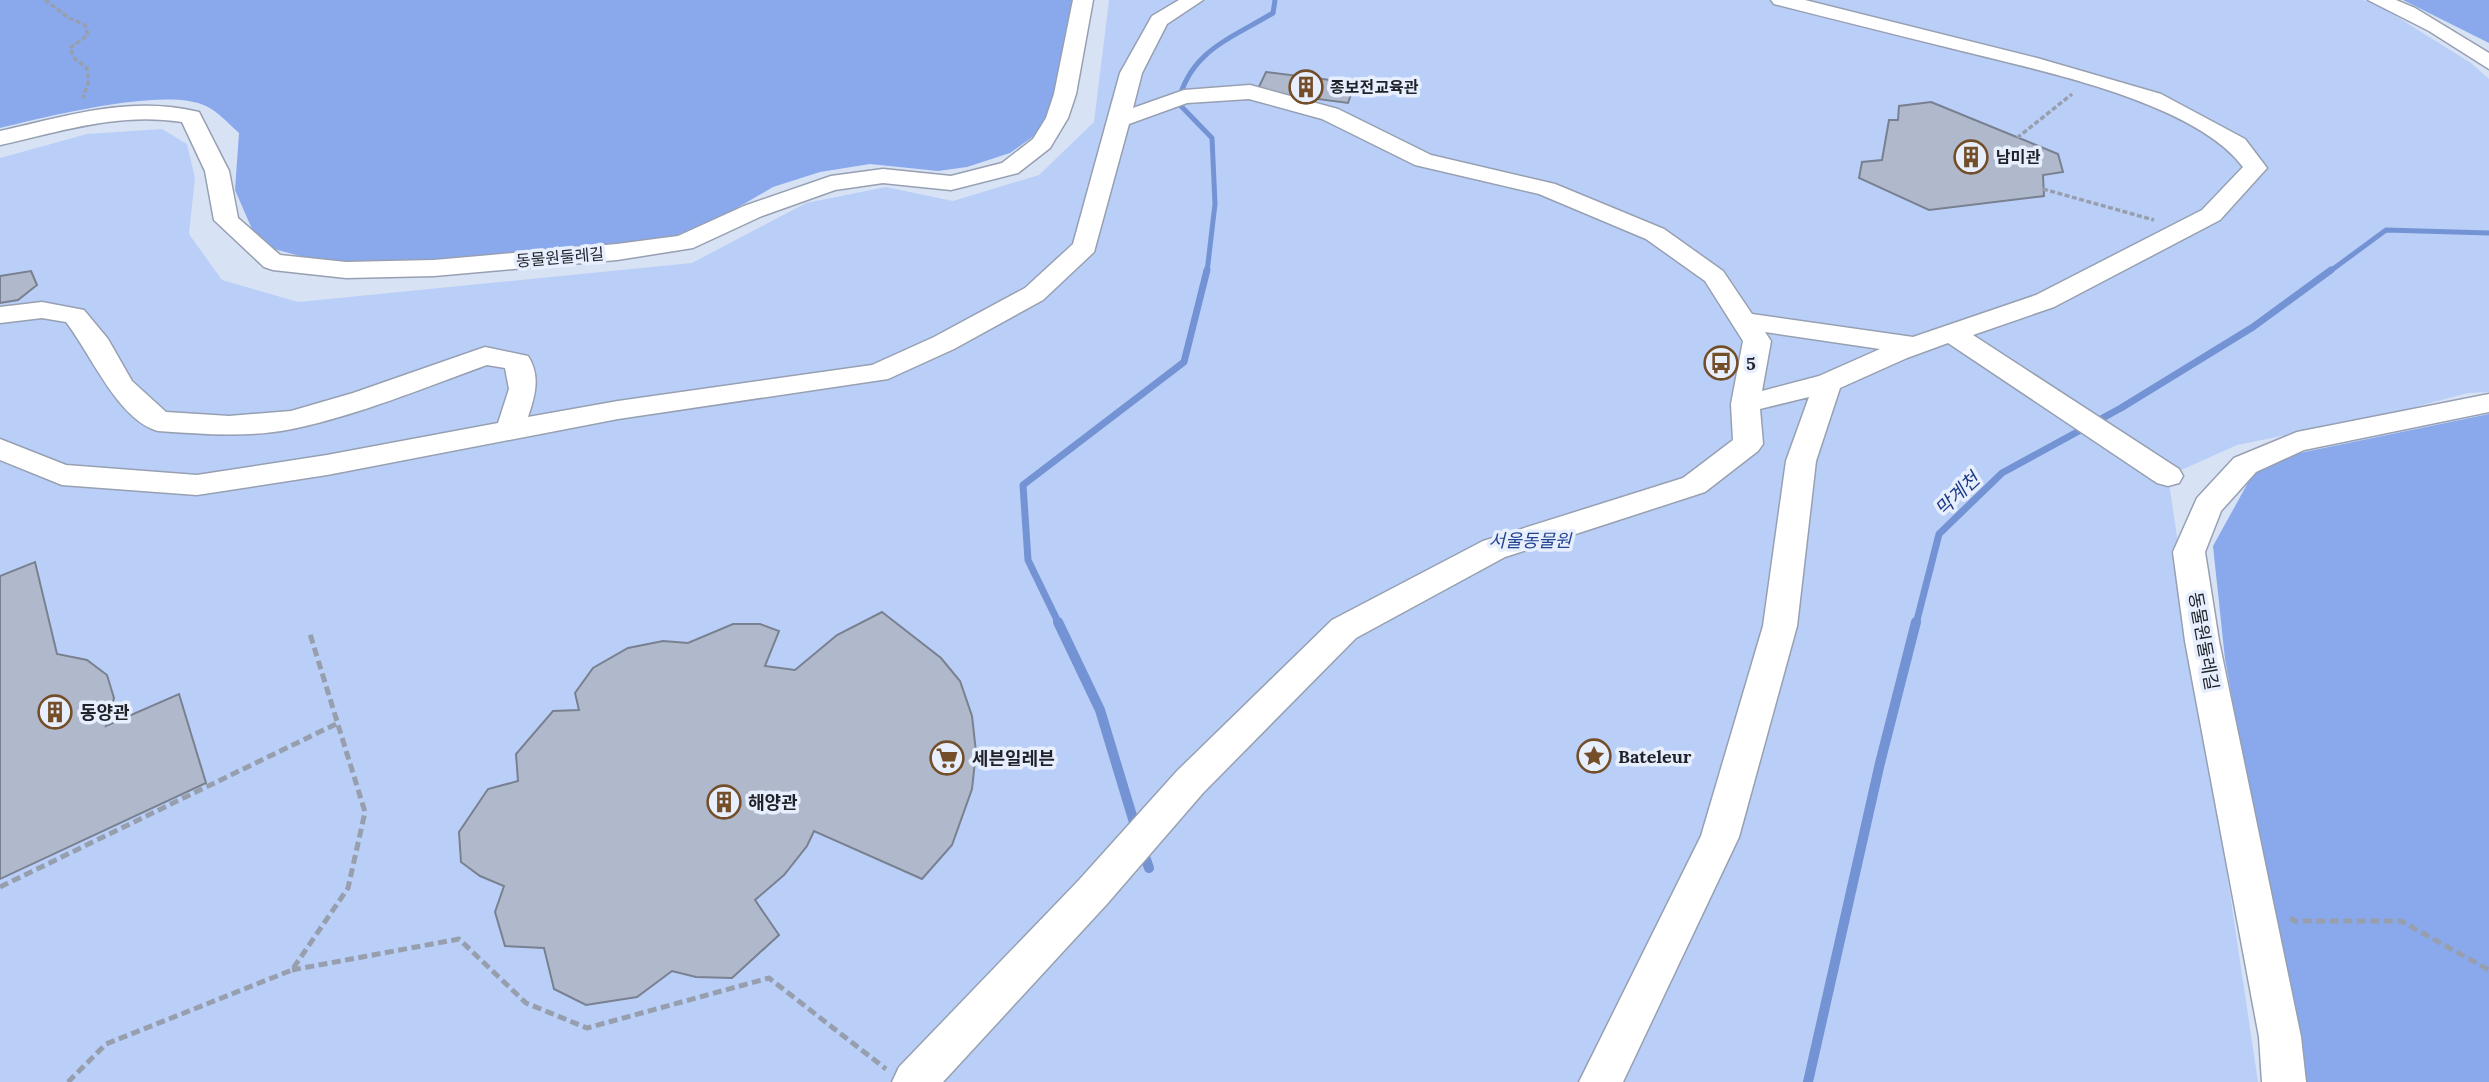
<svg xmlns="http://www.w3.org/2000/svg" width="2489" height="1082" viewBox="0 0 2489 1082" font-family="Lora,'Noto Sans KR',serif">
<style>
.green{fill:#bacff7}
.forest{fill:#89a9ec}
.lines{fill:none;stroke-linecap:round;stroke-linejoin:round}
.stream-far2{stroke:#7493d4;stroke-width:5}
.stream-far1{stroke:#7493d4;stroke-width:7}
.stream{stroke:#7493d4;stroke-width:10}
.building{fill:#b0b9cb;stroke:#788091;stroke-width:2}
.minor-casing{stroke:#97a0b2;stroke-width:3}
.path-far1{stroke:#979fae;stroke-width:3.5;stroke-dasharray:5 2.5;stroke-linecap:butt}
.path{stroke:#979fae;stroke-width:5;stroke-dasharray:9 4.5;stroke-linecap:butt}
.minor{fill:#fff;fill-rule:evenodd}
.labels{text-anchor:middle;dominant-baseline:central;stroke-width:7;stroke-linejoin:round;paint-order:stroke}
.far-poi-label{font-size:16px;font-weight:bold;fill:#1f2229;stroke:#e7effe;text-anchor:start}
.far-street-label{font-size:16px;fill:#1f2229;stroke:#e7effe}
.poi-label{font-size:18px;font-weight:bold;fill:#1f2229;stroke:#e7effe;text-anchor:start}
.park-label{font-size:18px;font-style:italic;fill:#234491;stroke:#e7effe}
.street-label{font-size:18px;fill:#1f2229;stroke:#e7effe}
.water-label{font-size:19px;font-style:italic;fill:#1c3b87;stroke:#e7effe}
</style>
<rect width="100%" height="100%" fill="#d8e2f5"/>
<path class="green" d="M1109 0H2362L2375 3 2471 63 2489 79V392L2468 393 2381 416 2237 445 2168 476 2258 1082H0V158L87 134 162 129 187 144 195 178 189 234 222 280 298 302 692 263 806 203 886 187 953 201 1039 175 1094 122Z"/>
<g class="forest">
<path d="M0 0H1075L1059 95 1038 133 1010 153 967 167 938 171 870 164 820 172 773 187 730 212 673 237 523 257 384 268 315 260 259 245 235 190 239 133C229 124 217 111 206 106 166 86 45 117 0 128Z"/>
<path d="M2403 0H2489V43Z"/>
<path d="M2489 414V1082H2301L2225 659 2213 546 2260 461Z"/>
</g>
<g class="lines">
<g class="stream-far2">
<path d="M1207 272 1215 204 1212 138 1178 103C1190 51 1230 39 1273 13L1275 0"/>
<path d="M2329 272 2386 230 2489 233"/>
</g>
<g class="stream-far1">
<path d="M1059 624 1028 560 1023 485 1184 362 1207 270"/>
<path d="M1916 624 1939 534 2002 473 2121 408 2253 327 2331 270"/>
</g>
<g class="stream">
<path d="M1058 622 1100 710 1136 829"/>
<path d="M1143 851 1149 868"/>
<path d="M1808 1082 1880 763 1916 622"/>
</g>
</g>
<g class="building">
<path d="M1266 72 1355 83 1348 103 1257 91Z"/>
<path d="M1931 102 2058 154 2063 172 2043 175 2044 196 1929 210 1859 178 1862 162 1882 160 1889 120H1898L1899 106Z"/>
<path d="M31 271 37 285 18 300 0 303V276Z"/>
<path d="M35 562 57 654 87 660 107 675 114 698 106 726 179 694 206 783 0 879V576Z"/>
<path d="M882 612 941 658 960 681 972 716 976 752 972 789 952 845 922 879 814 831 807 846 784 875 755 900 779 935 732 978 696 977 672 971 637 997 586 1005 554 989 544 948 505 946 495 912 504 886 480 876 461 862 459 832 488 789 518 781 516 754 553 711 579 710 575 693 593 668 628 648 663 641 688 643 733 624H760L779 631 765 666 795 670 837 635Z"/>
</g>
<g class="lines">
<defs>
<g id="minor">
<path d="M1073 0H1093L1076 94 1068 118 1050 148 1018 173 951 190 883 183 835 190 762 216 693 248 617 260 434 276 346 278 273 270 264 267 214 220 205 171 182 122C118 112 63 131 0 145V131C67 116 130 95 199 112L229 171 238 218 280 255 346 262 434 260 617 244 678 236 744 206 831 176 883 169 951 176 1002 163 1033 139 1046 118 1054 94Z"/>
<path d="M1179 0H1203L1167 24 1142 73 1133 108 1184 90 1250 85 1338 109 1431 155 1555 184 1664 229 1723 271 1752 314 1913 337 2036 295 2202 210 2243 167C2193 100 2031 69 1950 48 1892 34 1833 19 1774 4L1771 0H1805L2037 58 2161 94 2245 139 2267 168 2220 220 2054 307 1973 335 2179 469 2183 476 2179 483 2168 486 2157 483 1948 343 1907 358 1840 388 1816 461 1797 626 1739 837 1623 1082H1579L1701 836 1763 626 1786 461 1809 397 1760 409 1763 444 1758 451 1705 492 1505 557 1356 638 1203 793 1107 904 943 1082H892L899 1067 1079 880 1177 771 1332 620 1483 541 1683 478 1733 440 1731 404 1743 341 1705 281 1646 239 1539 194 1415 165 1322 119 1249 99 1187 103 1129 124 1094 252 1043 300 954 349 888 379 618 419 327 475 197 495 62 485 0 460V439L66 465 197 475 327 455 498 423 509 389 505 368 487 365C423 388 359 415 292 429 248 438 203 434 158 431 118 420 91 354 66 322L42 318 0 323V307L42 302 84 310 108 339 132 381 166 412 229 416 291 411 353 393 485 347 528 356C541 376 535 396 528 417L618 401 872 365 934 337 1025 288 1073 244 1120 73 1152 16ZM1765 332 1880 349 1819 376 1762 391 1771 341Z"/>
<path d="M2368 0H2396L2415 8 2489 53V69L2429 31Z"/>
<path d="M2489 394V412L2304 450 2256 472 2221 511 2205 552 2219 641 2301 1037 2306 1082H2262L2259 1037 2185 641 2173 552 2197 498 2234 458 2297 432Z"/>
</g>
</defs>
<use href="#minor" class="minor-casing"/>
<g class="path-far1">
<path d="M45 0 69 18 85 25 88 35 70 48 75 59 87 68 89 80 83 98"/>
<path d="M2017 138 2072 94"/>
<path d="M2043 189 2154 220"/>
</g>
<g class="path">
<path d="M0 887 338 723"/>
<path d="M2290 918 2295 921H2401L2489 970"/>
<path d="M292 970 459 939 526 1003 587 1028 769 978 886 1069"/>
<path d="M68 1082 106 1044 292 970 348 888 365 812 310 634"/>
</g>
<use href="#minor" class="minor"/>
</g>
<defs>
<symbol id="building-ring" viewBox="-11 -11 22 22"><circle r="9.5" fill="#e7effe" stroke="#734e29" stroke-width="1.5"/><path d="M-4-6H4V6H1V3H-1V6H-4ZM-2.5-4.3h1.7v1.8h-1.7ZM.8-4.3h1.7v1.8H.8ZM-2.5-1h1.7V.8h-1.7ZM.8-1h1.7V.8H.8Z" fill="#734e29"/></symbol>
<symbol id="bus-ring" viewBox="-11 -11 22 22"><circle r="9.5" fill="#e7effe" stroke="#734e29" stroke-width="1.5"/><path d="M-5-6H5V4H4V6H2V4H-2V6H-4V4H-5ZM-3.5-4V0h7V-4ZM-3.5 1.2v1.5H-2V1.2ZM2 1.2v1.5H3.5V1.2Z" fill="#734e29"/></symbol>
<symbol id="sight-ring" viewBox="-11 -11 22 22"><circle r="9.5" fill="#e7effe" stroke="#734e29" stroke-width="1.5"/><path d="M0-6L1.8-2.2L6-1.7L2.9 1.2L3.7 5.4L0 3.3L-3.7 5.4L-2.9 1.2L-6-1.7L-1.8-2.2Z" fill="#734e29"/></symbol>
<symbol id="supermarket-ring" viewBox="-11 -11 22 22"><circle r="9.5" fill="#e7effe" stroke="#734e29" stroke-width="1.5"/><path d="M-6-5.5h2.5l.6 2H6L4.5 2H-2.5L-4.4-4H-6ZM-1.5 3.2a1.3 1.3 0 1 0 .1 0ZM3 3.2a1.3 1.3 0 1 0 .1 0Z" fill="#734e29"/></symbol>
</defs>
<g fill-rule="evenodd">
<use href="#building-ring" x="1287" y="68" width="38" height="38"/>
<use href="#building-ring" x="1952" y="138" width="38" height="38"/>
<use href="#bus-ring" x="1702" y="344" width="38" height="38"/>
<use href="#building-ring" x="36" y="693" width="38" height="38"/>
<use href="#sight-ring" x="1575" y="737" width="38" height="38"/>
<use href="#supermarket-ring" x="928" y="739" width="38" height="38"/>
<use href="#building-ring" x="705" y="783" width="38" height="38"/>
</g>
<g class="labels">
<g class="far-poi-label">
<text x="1330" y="87">종보전교육관</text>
<text x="1996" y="157">남미관</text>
</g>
<g class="far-street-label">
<text transform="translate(560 257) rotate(-5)">동물원둘레길</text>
</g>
<g class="poi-label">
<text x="1746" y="363">5</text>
<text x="80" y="712">동양관</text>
<text x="1618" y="756">Bateleur</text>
<text x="972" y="758">세븐일레븐</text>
<text x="748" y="802">해양관</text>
</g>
<g class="park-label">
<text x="1530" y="540">서울동물원</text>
</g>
<g class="street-label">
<text transform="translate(2204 641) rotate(80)">동물원둘레길</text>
</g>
<g class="water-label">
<text transform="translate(1957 494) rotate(-44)">막계천</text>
</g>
</g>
</svg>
